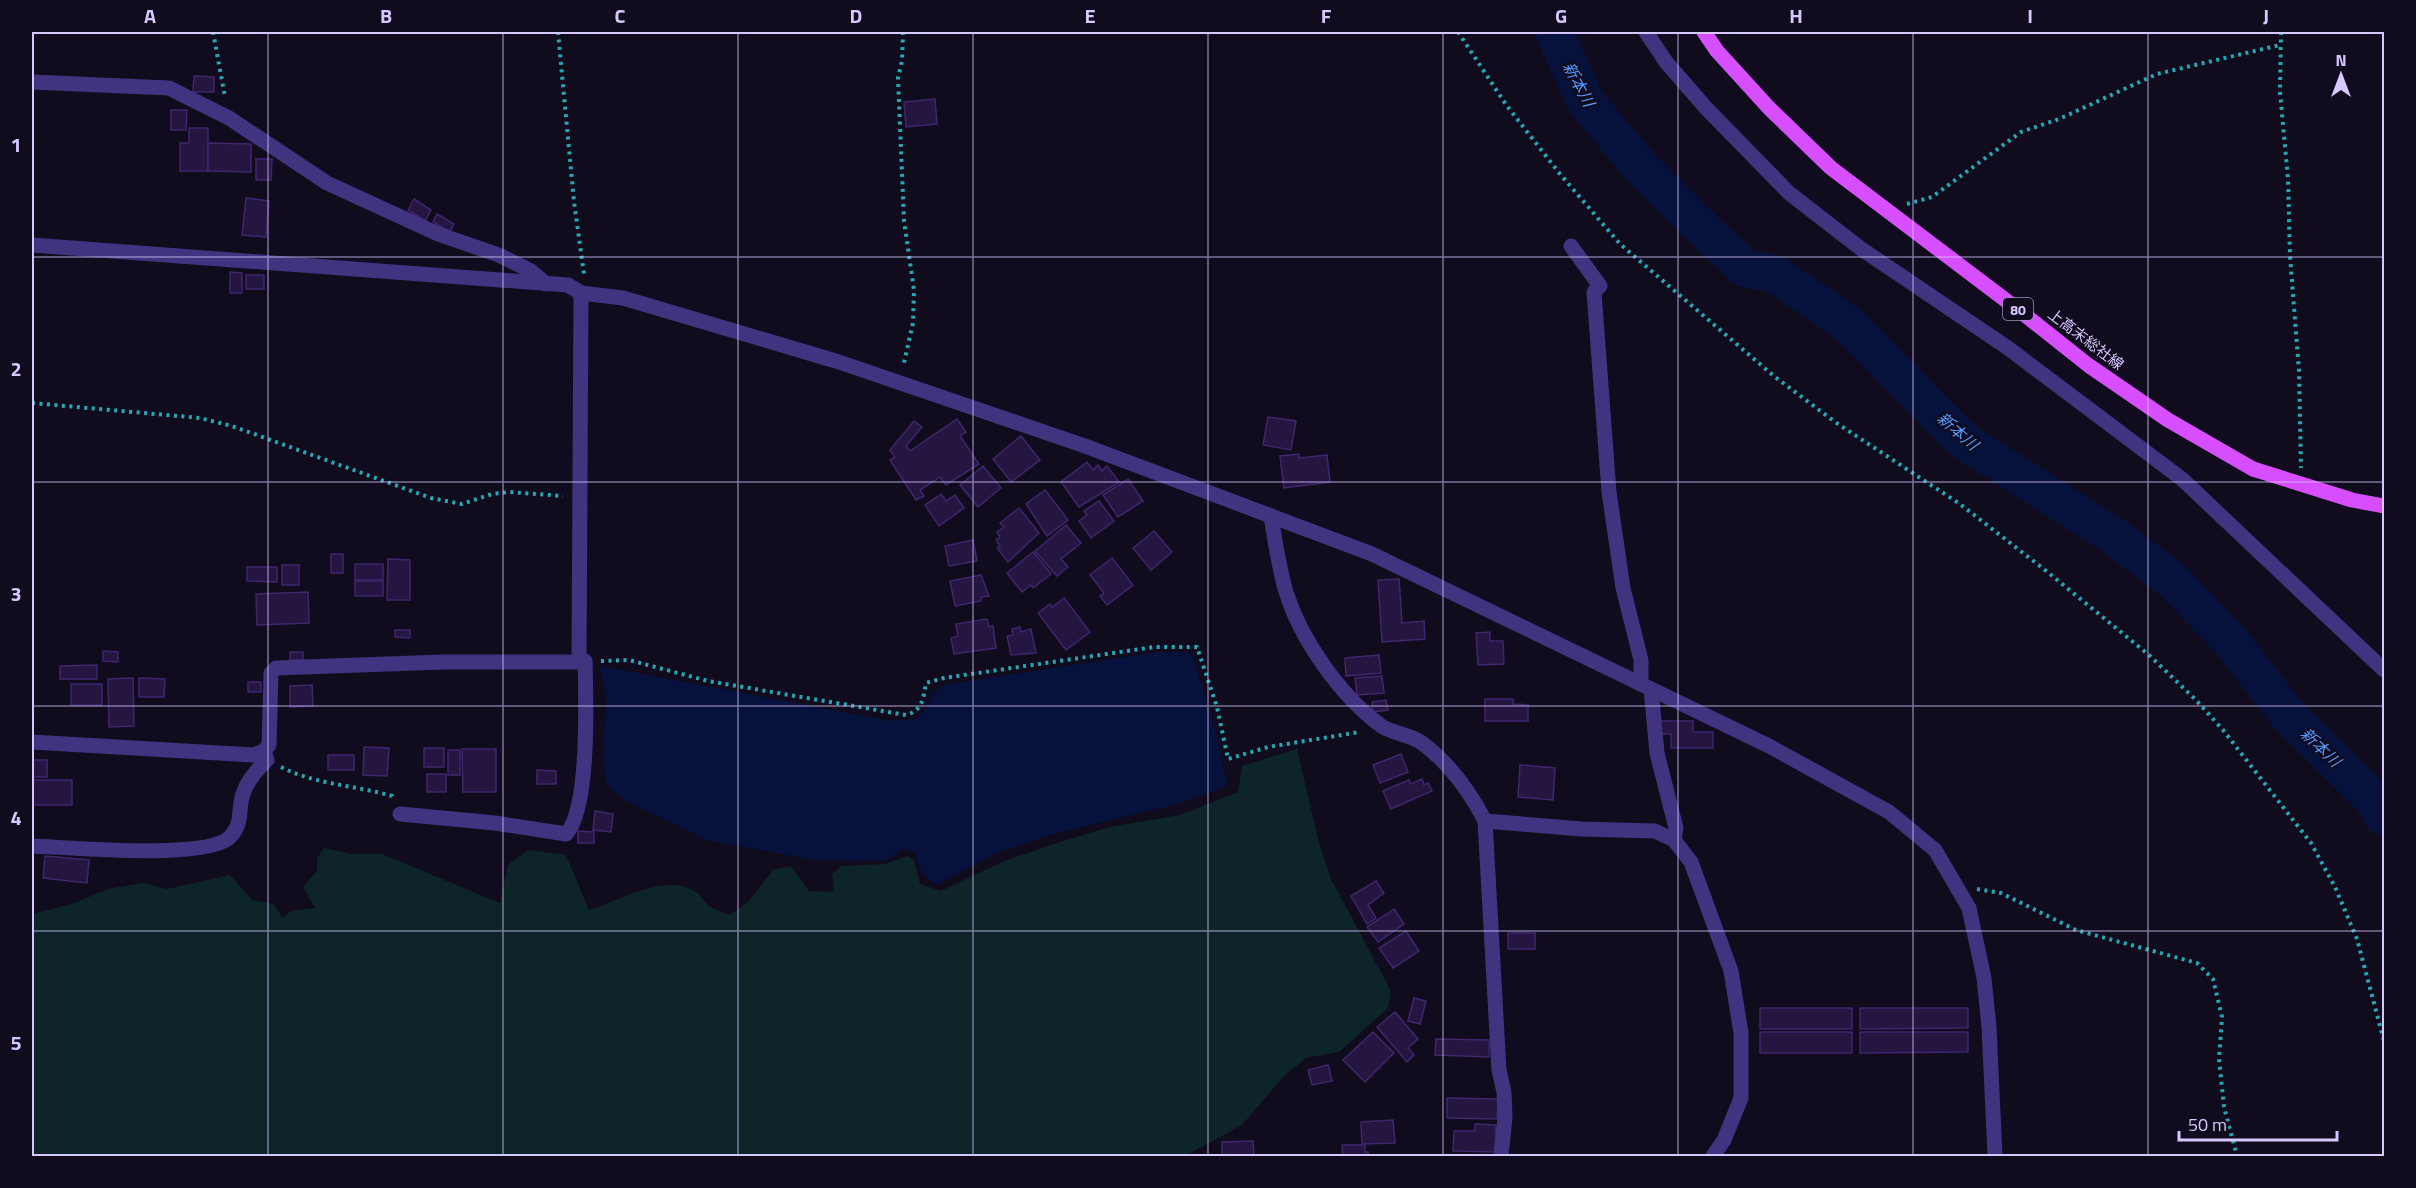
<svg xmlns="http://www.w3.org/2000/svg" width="2416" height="1188" viewBox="0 0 2416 1188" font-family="'Titillium Web','Noto Sans JP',sans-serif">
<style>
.green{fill:#0d2528}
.water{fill:#06123b}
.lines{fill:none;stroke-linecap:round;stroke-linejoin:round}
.river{stroke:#06123b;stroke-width:38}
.building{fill:#241640;stroke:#3f266d;stroke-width:1.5}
.path{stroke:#26a8b4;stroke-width:4;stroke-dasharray:3 4.5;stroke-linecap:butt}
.minor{stroke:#41337f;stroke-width:15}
.major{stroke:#d74eff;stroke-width:15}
.grid{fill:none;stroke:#d6c7ff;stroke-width:1.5;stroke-opacity:0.55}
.labels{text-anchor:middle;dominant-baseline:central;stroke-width:4.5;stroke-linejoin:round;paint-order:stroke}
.shield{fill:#110b1e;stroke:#9b8fbc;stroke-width:1.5}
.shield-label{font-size:14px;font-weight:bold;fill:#d6c7ff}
.street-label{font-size:15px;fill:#d6c7ff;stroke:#110b1e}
.water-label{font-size:16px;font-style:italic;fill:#5598ff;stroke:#110b1e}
.neatline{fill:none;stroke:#d6c7ff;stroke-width:2}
.grid-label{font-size:20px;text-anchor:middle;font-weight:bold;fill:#d6c7ff}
</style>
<rect width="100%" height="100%" fill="#110b1e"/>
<path class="green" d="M1297 749 1319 843 1331 879 1391 991 1388 1008 1339 1052 1306 1058 1284 1076 1242 1125 1185 1156H32V914L72 904 108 889 143 883 167 889 230 875 252 900 273 904 283 918 291 911 315 908 303 887 317 871V858L324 848 352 854H382L500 903 508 865 528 850 566 855 589 910C620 901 665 872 696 892 701 895 704 902 709 906 714 910 724 912 730 915L749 901 773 870 791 866 809 891 834 892 832 874 842 866 885 864 907 856 914 860 920 884 941 891 1004 861 1063 841 1110 827 1180 815 1238 792 1242 766Z"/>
<path class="water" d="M1157 652H1189L1194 660 1218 739 1227 786 1181 803 1049 835 997 853 936 885 921 872 915 853 902 848 887 861 814 860 707 840 626 801 612 790 605 779 603 739 607 702 600 666 890 721C939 721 915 705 943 685Z"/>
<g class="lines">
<path class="river" d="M1554 32 1586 102 1638 164 1696 222 1745 268 1775 274 1847 323 1964 441 2112 535 2172 580 2230 640 2289 716 2373 799 2384 817"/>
</g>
<g class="building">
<path d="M194 76 214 77V92H193Z"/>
<path d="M935 99 937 124 906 127 904 102Z"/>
<path d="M171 110H187L186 130H171Z"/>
<path d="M189 128H208V171H180V143H189Z"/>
<path d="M208 143 251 144V172L208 171Z"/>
<path d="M256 159H272L271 180H256Z"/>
<path d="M246 198 269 201 266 237 242 235Z"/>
<path d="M414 199 431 210 425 221 408 210Z"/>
<path d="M437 214 454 224 450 232 433 222Z"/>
<path d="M230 272 242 273V293H230Z"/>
<rect x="246" y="275" width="18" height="14"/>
<path d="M1268 417 1296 421 1291 450 1263 445Z"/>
<path d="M957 419 966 432 960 436 979 464 946 485 940 477 920 490 924 496 916 500 890 460 895 457 890 450 914 421 922 427 906 446 910 451Z"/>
<path d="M1021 436 1040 460 1011 482 993 459Z"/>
<path d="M1299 454V458L1327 455 1330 482 1284 488 1280 456Z"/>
<path d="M1087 462 1093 470 1098 465 1102 471 1107 466 1119 482 1079 507 1061 482Z"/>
<path d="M983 466 1001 488 978 507 960 485Z"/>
<path d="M1128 479 1143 501 1118 517 1103 495Z"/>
<path d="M1045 490 1068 520 1047 536 1026 504Z"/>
<path d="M941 494 946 501 955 495 964 508 939 526 925 505Z"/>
<path d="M1099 501 1114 521 1091 538 1079 521 1087 515 1084 511Z"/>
<path d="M1019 508 1039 533 1008 562 997 548 1000 546 996 540 1000 537 997 532 1004 527 1000 523Z"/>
<path d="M1066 525 1081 543 1061 559 1068 567 1057 576 1035 551Z"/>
<path d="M1154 531 1172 552 1151 570 1133 548Z"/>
<path d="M973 540 977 561 949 566 945 546Z"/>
<path d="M1033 552 1051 574 1033 588 1031 585 1022 592 1007 573Z"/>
<rect x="331" y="554" width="12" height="19"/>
<path d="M1112 558 1133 585 1107 605 1100 596 1104 593 1090 575Z"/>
<path d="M388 559 410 560V600H387Z"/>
<rect x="355" y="564" width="28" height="16"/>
<rect x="282" y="565" width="17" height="20"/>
<path d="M247 567H277V582L247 581Z"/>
<path d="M981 575 989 596 981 597V601L955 606 950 581Z"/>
<path d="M1399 579 1402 623 1424 621 1425 639 1382 642 1378 580Z"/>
<rect x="355" y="581" width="28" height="15"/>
<path d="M308 592 309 623 257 625 256 594Z"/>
<path d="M1064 598 1090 632 1066 650 1038 613 1050 604 1052 607Z"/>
<path d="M987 619 989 627 993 626 996 648 954 654 951 638 958 636 956 624Z"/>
<path d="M1020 627 1021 632 1031 629 1036 653 1011 655 1007 636 1013 635 1012 629Z"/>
<path d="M395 630H410V638L395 637Z"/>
<path d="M1490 632V641H1503L1504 664 1478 665 1476 633Z"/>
<path d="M103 651 118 652V662L103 661Z"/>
<rect x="290" y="652" width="13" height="8"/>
<path d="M1379 655 1381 673 1346 676 1345 658Z"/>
<path d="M97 665V679H60V666Z"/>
<path d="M1382 676 1384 693 1357 695 1355 678Z"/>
<path d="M133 678 134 726 109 727 108 679Z"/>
<path d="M139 678 165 679 164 697H139Z"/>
<rect x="248" y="682" width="13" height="10"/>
<rect x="71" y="684" width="31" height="21"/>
<path d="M312 685 313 706 290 707V686Z"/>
<path d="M1485 699H1513V704L1528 705V721H1485Z"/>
<path d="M1386 700 1388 710 1373 712 1372 702Z"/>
<path d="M1661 721H1693V732H1713V748H1671V734H1661Z"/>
<path d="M364 747 389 748 387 776 363 775Z"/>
<rect x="424" y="748" width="20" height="19"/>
<path d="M462 749H496V792H463Z"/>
<rect x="448" y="750" width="12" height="25"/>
<path d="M1401 754 1408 772 1380 783 1373 765Z"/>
<rect x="328" y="755" width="26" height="15"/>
<rect x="32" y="760" width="15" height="17"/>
<path d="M1520 765 1555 768 1553 800 1518 797Z"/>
<path d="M537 770 556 771V784H537Z"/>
<rect x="427" y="774" width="19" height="18"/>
<path d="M1422 779 1424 785 1428 783 1432 791 1391 809 1383 791 1409 780 1411 784Z"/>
<rect x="32" y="780" width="40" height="25"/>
<path d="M595 811 613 814 611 832 593 830Z"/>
<path d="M578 831 594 832V843H578Z"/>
<path d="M45 856 89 860 87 883 43 878Z"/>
<path d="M1376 881 1384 893 1368 905 1376 918 1367 924 1351 896Z"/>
<path d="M1394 909 1404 924 1378 942 1367 927Z"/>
<path d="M1406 931 1419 951 1393 968 1379 948Z"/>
<rect x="1508" y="933" width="27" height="16"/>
<path d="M1414 998 1426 1001 1420 1024 1408 1021Z"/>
<rect x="1760" y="1008" width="92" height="21"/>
<path d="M1860 1008H1968V1028L1860 1029Z"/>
<path d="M1395 1012 1418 1039 1408 1048 1414 1055 1407 1062 1377 1027Z"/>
<path d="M1373 1032 1394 1053 1365 1082 1343 1060Z"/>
<rect x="1760" y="1032" width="92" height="21"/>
<path d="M1860 1032H1968V1052L1860 1053Z"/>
<path d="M1436 1039 1489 1040V1057L1435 1055Z"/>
<path d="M1328 1065 1332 1081 1312 1085 1308 1070Z"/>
<path d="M1447 1098 1498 1099 1497 1119 1447 1118Z"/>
<path d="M1393 1120 1395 1143 1362 1144 1361 1122Z"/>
<path d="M1475 1124 1496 1125 1495 1152 1453 1151 1454 1131H1475Z"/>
<path d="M1253 1141 1254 1156H1222V1142Z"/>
<path d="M1342 1145H1365V1152H1368V1156H1343Z"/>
</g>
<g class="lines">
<g class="path">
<path d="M213 32 225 97"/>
<path d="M558 32 574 202 584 274"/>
<path d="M903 32 902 61 898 78 904 221 914 290 913 323 903 367"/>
<path d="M1458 32 1507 106 1560 174 1620 244 1775 377 1835 422 1960 504 2045 570 2149 655 2196 700 2223 730 2311 843 2335 887 2357 939 2384 1041"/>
<path d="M2281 32 2280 92 2288 179 2290 256 2299 371 2301 468"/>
<path d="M1907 204 1932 197 2021 132 2059 119 2157 74 2280 45"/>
<path d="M32 403 200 418 232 426 431 498 462 504 492 494 509 492 563 496"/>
<path d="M601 661 629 660 708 681 906 715C923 710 923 699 926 683L944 678 1154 647H1197L1217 707 1228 759 1268 747 1360 732"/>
<path d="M281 767C316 785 355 785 392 796L393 799"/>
<path d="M1977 889 2001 893 2076 930 2197 963 2213 979 2222 1017 2219 1059 2224 1107 2237 1156"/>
</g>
<g class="minor">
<path d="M1646 32 1666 62 1706 108 1789 193 1860 248 2008 348 2182 479 2384 670"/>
<path d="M32 82 169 88 229 118 327 183 438 234 499 255 531 271 546 284"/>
<path d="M32 245 568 285 581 293 623 298 839 362 1085 446 1372 554 1769 746 1889 812 1935 850 1969 908 1984 978 1989 1027 1995 1156"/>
<path d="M1571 246 1600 286 1594 292 1609 492 1623 588 1641 660V684"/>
<path d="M1271 516C1275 542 1279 568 1286 592 1301 640 1340 695 1380 725 1392 734 1410 734 1422 743 1449 763 1470 792 1485 821L1499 1070 1504 1092 1505 1118 1501 1156"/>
<path d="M1651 689 1657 753 1676 828 1674 840"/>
<path d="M32 742 253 755 264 751 269 745 271 673 276 668 443 662H579L581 293"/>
<path d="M400 814 495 823 566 834C590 809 586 697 585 661"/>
<path d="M1485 821 1582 829 1655 831 1674 840 1691 862 1731 971 1741 1033V1098L1724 1140 1713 1156"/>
<path d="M32 846C67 847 210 861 231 836 241 824 239 816 241 802 244 784 255 772 267 760L264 751"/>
</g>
<path class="major" d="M1704 32 1717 51 1769 108 1831 168 2020 311 2088 365 2168 420 2253 469 2352 500 2384 506"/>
</g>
<path class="grid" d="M268 32V1156M503 32V1156M738 32V1156M973 32V1156M1208 32V1156M1443 32V1156M1678 32V1156M1913 32V1156M2148 32V1156M32 257H2384M32 482H2384M32 706H2384M32 931H2384"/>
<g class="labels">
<rect class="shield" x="2003" y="298" width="30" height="22" rx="4.5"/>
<g class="shield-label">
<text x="2018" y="309">80</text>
</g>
<g class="street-label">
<text transform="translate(2086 339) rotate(37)">上高末総社線</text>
</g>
<g class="water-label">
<text transform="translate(1579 84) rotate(62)">新本川</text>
<text transform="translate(1958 431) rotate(41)">新本川</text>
<text transform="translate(2321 747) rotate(44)">新本川</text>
</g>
</g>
<rect width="2416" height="1188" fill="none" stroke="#110b1e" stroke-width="66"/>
<g transform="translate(2341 75)" stroke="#110b1e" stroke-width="4.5" paint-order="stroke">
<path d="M0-4.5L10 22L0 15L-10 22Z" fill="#d6c7ff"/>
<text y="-9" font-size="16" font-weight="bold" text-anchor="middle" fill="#d6c7ff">N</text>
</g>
<path d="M2179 1131v9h158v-9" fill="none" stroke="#d6c7ff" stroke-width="3"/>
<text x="2188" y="1131" font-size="18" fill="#d6c7ff" stroke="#110b1e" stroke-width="4.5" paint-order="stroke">50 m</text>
<rect x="33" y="33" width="2350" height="1122" class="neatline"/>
<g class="grid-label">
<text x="150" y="23">A</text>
<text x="386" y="23">B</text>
<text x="620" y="23">C</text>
<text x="856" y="23">D</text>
<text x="1090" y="23">E</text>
<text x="1326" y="23">F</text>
<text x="1561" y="23">G</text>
<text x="1796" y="23">H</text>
<text x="2030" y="23">I</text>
<text x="2266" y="23">J</text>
<text x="16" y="152">1</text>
<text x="16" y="376">2</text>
<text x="16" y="601">3</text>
<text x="16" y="825">4</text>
<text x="16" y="1050">5</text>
</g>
</svg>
